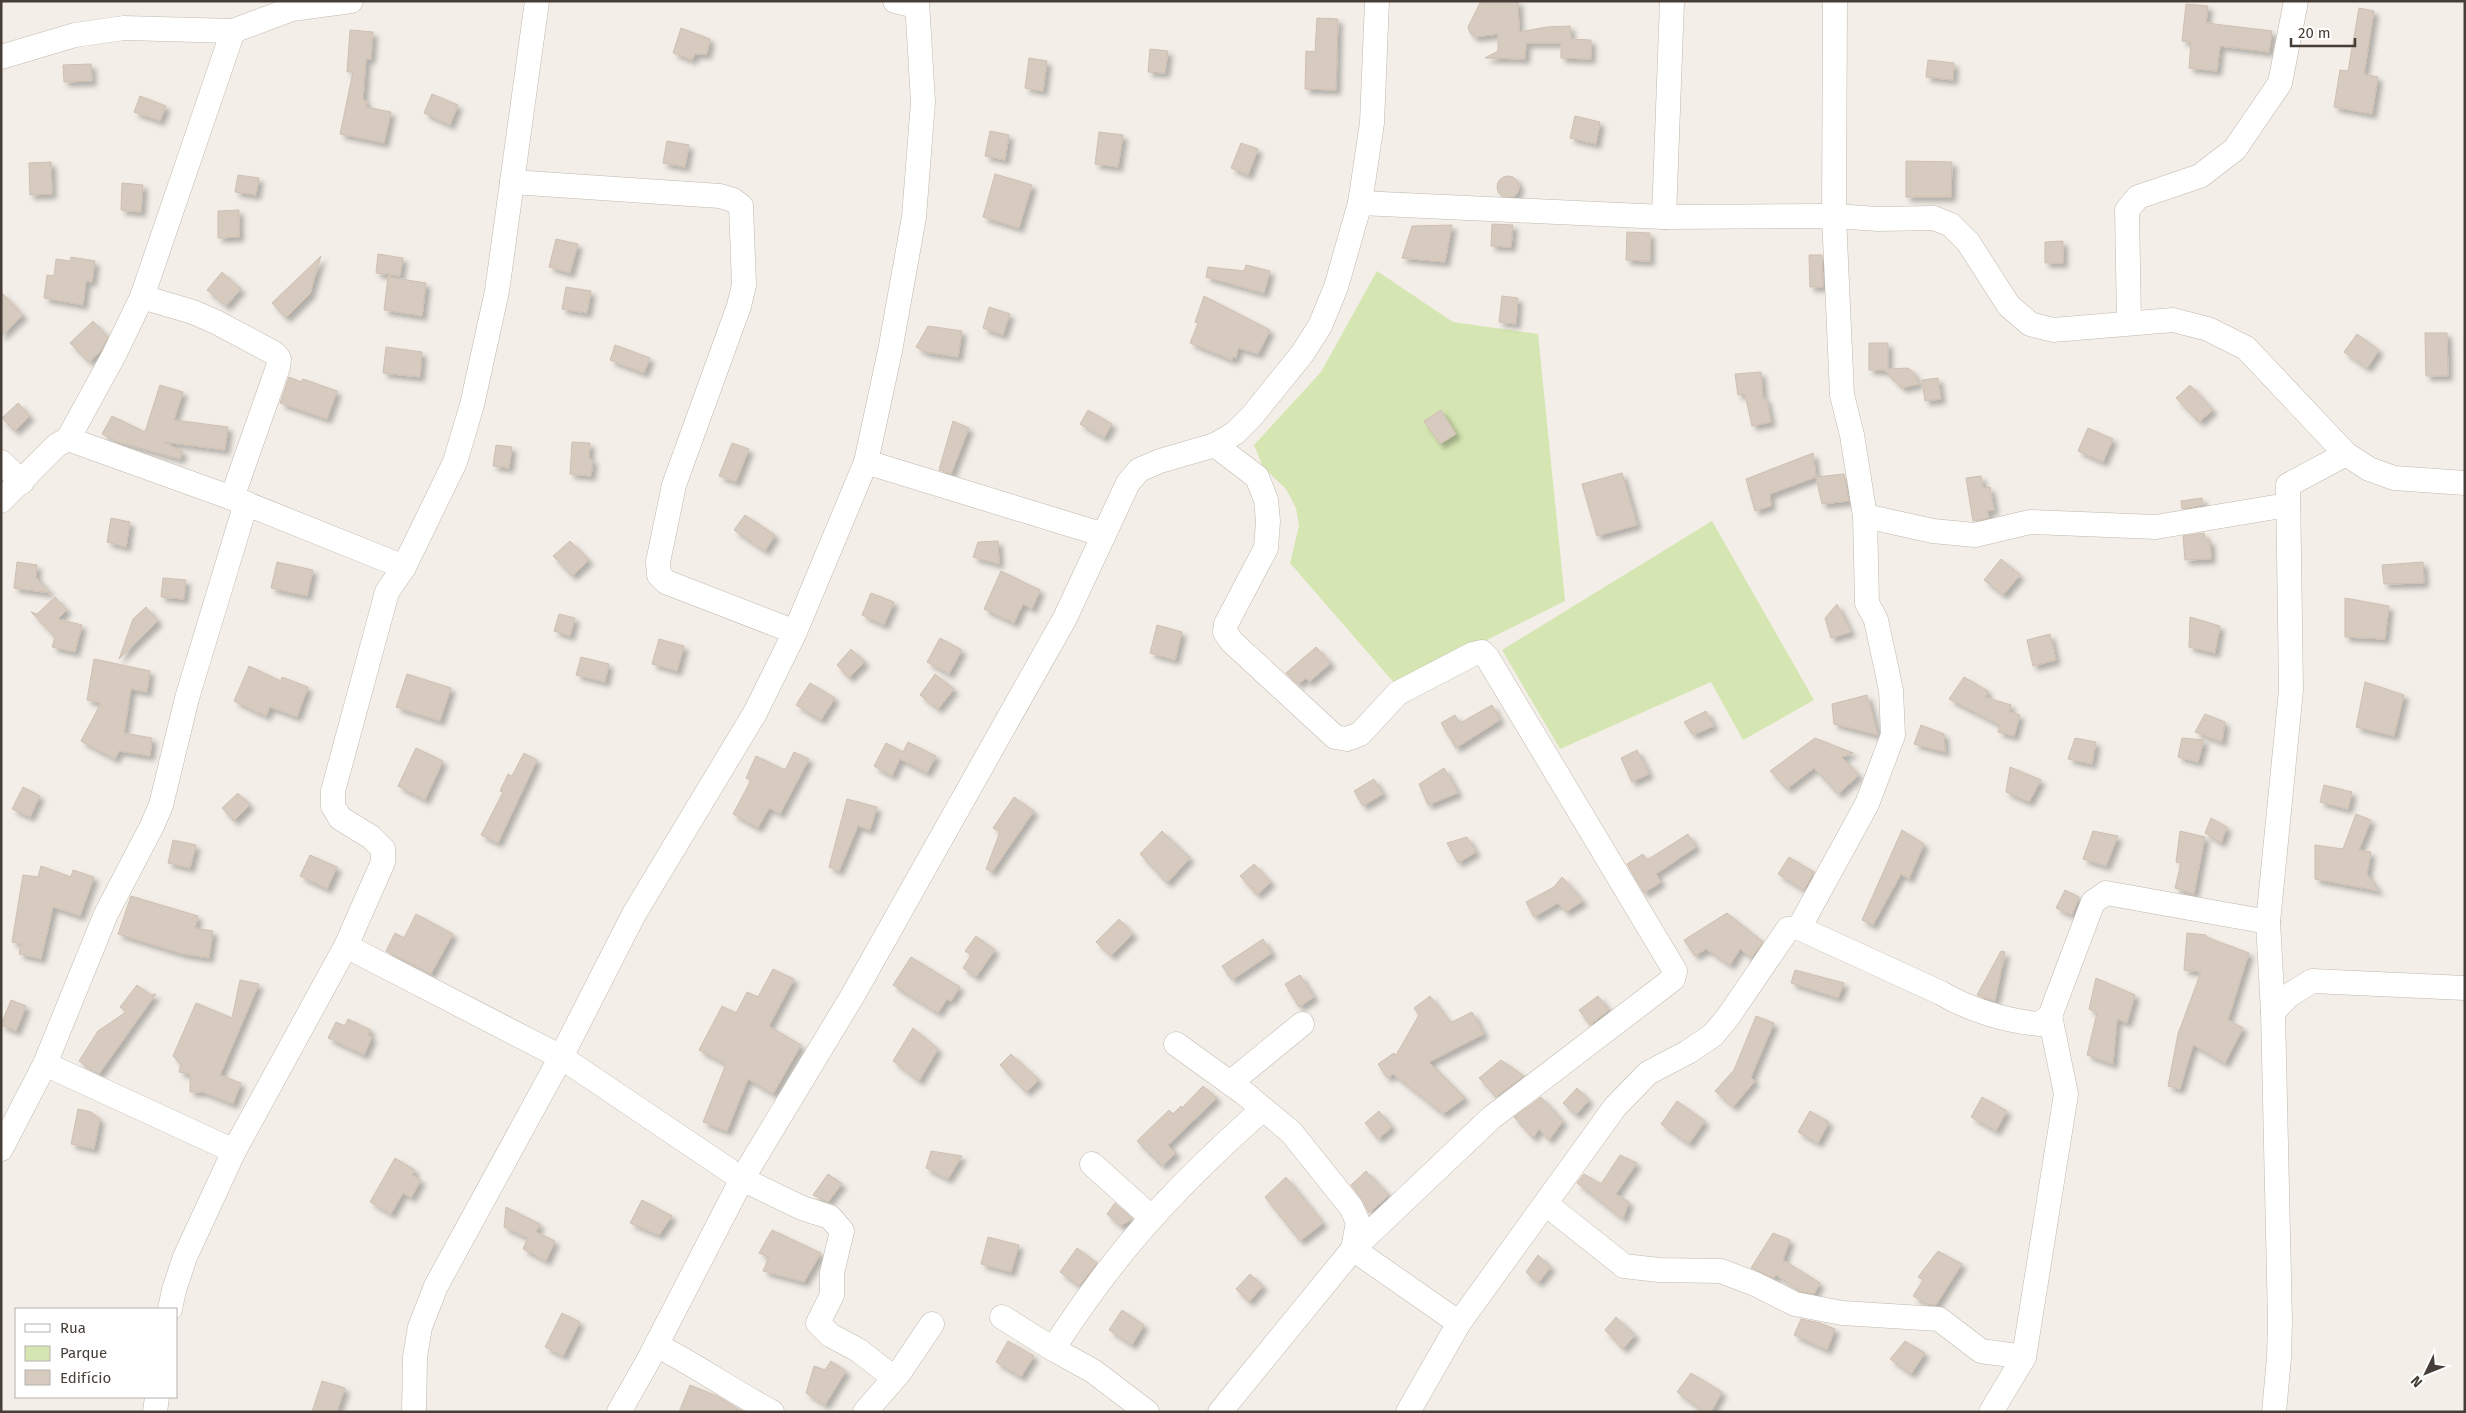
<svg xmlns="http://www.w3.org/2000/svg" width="2466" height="1413" viewBox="0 0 2466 1413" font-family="'Fira Sans',sans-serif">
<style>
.green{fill:#d5e6b2}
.building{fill:#d7cbc0;stroke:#cfbfb1;filter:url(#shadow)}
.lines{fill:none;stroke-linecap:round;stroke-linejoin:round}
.minor-casing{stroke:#c1b8ad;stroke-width:25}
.minor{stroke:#fff;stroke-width:24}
</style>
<defs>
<filter id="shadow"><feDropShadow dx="4.5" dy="4.5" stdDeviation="2.5" flood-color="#0004"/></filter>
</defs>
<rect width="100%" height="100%" fill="#f3eee7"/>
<g class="green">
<path d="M1377 271 1453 322 1538 334 1565 601 1396 685 1290 563 1299 526 1296 508 1286 489 1263 467 1254 445 1321 372Z"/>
<path d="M1712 521 1814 700 1743 740 1711 682 1560 749 1502 650Z"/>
</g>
<g class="building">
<path d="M1481 1H1518L1519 32 1547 27 1570 26 1571 39 1591 40V59L1561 58V43H1526L1525 59 1485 58 1498 51V34L1475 37 1470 33 1468 27Z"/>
<path d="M2186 4 2208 6 2206 23 2272 31 2269 52 2220 46 2217 71 2189 68 2191 42 2182 41Z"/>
<path d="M2359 8 2374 11 2364 74 2378 77 2372 114 2334 107 2340 70 2348 71Z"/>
<path d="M1317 18 1338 19 1336 90 1305 89 1306 51 1315 52Z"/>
<path d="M681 28 710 39 707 54H695L692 60 673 53Z"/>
<path d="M350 30 373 32 371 59H366L363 100 367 101 366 107 391 112 384 143 340 134 353 72H347Z"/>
<path d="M1150 49 1168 51 1165 73 1148 72Z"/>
<path d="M1029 58 1047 61 1043 91 1025 88Z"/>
<path d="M1928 60 1954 63 1953 80 1926 77Z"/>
<path d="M91 64 92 81 64 82 63 65Z"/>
<path d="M432 94 458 105 450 125 424 113Z"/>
<path d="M140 96 166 106 160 121 134 112Z"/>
<path d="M1575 116 1600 122 1596 144 1570 138Z"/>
<path d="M990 131 1009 135 1005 160 985 156Z"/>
<path d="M1099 132 1123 135 1118 167 1095 164Z"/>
<path d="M667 141 689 145 685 167 663 163Z"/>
<path d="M1241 143 1258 149 1248 175 1231 168Z"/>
<path d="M1906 161 1952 162 1951 197H1906Z"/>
<path d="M51 162 52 194 30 195 29 163Z"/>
<path d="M995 174 1032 185 1019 228 983 217Z"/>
<path d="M238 175 259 178 256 195 235 192Z"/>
<circle cx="1508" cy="187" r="11"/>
<path d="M122 183 143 185 141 212 121 210Z"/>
<path d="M239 210V237L218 238V211Z"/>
<path d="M1492 224 1513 225 1511 247 1491 246Z"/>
<path d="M1452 225 1445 262 1402 258 1412 226Z"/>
<path d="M1627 232 1650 233V261L1626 260Z"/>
<path d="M556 239 578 244 570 273 549 267Z"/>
<path d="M2063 241V263H2045V242Z"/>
<path d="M378 254 403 258 400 276 376 273Z"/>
<path d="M1809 255H1822L1823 287H1810Z"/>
<path d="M321 256 310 294 286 318 272 303Z"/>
<path d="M71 257 95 261 92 282 86 281 83 305 44 298 47 275 54 276 56 259 70 261Z"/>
<path d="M1246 265 1270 271 1264 293 1206 277 1208 267 1244 271Z"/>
<path d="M222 272 241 289 226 306 207 290Z"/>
<path d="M388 277 426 283 422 316 384 310Z"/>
<path d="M566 287 591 291 587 313 562 309Z"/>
<path d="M1 292 23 315 1 336Z"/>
<path d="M1204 296 1270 330 1258 354 1238 348 1236 358 1233 357 1232 360 1190 343 1198 323 1195 322Z"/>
<path d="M1502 296 1518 298 1516 324 1499 322Z"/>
<path d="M989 307 1010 314 1003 335 983 328Z"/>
<path d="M93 321 108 337 101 351 89 362 70 343Z"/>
<path d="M928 326 962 331 958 357 925 352 916 347Z"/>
<path d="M2425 333H2447L2448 376H2426Z"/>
<path d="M2357 334 2379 350 2367 368 2344 352Z"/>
<path d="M1869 343H1888V369L1908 368 1913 372 1919 384 1902 388 1884 370H1869Z"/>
<path d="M615 345 650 358 644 373 610 360Z"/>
<path d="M386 347 422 352 420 377 383 373Z"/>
<path d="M1761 372 1763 399 1766 398 1771 422 1752 426 1745 394 1738 395 1735 374Z"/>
<path d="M289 377 301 382 303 379 337 391 327 419 280 403Z"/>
<path d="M1938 378 1941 399 1925 401 1922 380Z"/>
<path d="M160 385 183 392 174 420 228 427 225 450 164 442 183 452 180 459 118 442 102 434 112 416 145 432Z"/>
<path d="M2190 385 2213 410 2199 422 2176 398Z"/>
<path d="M18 403 30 416 15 431 2 418Z"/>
<path d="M1088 410 1112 424 1104 438 1080 424Z"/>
<path d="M1441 410 1456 434 1440 444 1424 421Z"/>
<path d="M953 421 969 428 951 474 939 470Z"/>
<path d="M2088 428 2113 439 2103 462 2078 451Z"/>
<path d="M572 442 590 443 589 459 593 460 591 476 570 474Z"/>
<path d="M732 443 749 449 736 482 719 476Z"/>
<path d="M496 445 512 447 509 468 493 466Z"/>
<path d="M1813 453 1816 477 1770 494 1771 506 1755 511 1746 479Z"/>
<path d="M1622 473 1637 525 1597 536 1582 484Z"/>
<path d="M1844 474 1849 501 1822 504 1816 477Z"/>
<path d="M1981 476 1983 488 1990 487 1994 510 1987 511 1989 518 1973 521 1966 478Z"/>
<path d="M2202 498 2203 505 2182 509 2181 501Z"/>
<path d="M745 515 775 535 765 551 734 530Z"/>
<path d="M111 518 130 522 126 547 107 542Z"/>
<path d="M2204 533 2205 540H2210L2211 559 2185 560 2183 536Z"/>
<path d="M570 541 589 560 572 576 553 556Z"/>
<path d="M998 541 999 564 973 557 978 542Z"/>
<path d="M2001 559 2020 575 2003 595 1984 580Z"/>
<path d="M17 562 37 565 36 577 51 593 14 588Z"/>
<path d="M277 562 313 570 307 596 271 588Z"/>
<path d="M2423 562 2424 583 2384 584 2382 565Z"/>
<path d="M1001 571 1040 590 1032 609 1023 604 1014 623 984 609Z"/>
<path d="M163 578 186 580 184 599 161 597Z"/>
<path d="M871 593 894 602 884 625 862 615Z"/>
<path d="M55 597 67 610 58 619 82 625 75 652 52 647 55 637 31 612 37 614Z"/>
<path d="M2345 598 2389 606 2385 639 2345 637Z"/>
<path d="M1837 604 1851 632 1831 638 1825 618Z"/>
<path d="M146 607 158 621 119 659 133 619Z"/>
<path d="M559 614 575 618 570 636 554 631Z"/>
<path d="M2190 617 2220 626 2215 653 2189 647Z"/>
<path d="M1157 625 1182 632 1175 660 1150 653Z"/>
<path d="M2050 634 2056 660 2033 666 2027 640Z"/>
<path d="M940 638 962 650 949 674 927 662Z"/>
<path d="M659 639 684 646 677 671 652 664Z"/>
<path d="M1316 647 1331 663 1309 682 1306 678 1298 684 1286 673Z"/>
<path d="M851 649 865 662 849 678 837 665Z"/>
<path d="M581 657 609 664 605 682 576 675Z"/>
<path d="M94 659 150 671 147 692 131 689 124 733 152 738 150 756 119 751 115 759 81 741 101 703 87 700Z"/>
<path d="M249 666 281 681 282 677 308 687 297 717 270 707 266 716 234 701Z"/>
<path d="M407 674 451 688 440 721 396 707Z"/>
<path d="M935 674 954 689 938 709 920 695Z"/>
<path d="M1964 677 1988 691 1985 697 2011 705 2009 712 2020 715 2014 736 1998 732 2000 725 1949 699Z"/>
<path d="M2365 682 2404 695 2394 736 2356 727Z"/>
<path d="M810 683 835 698 821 720 796 705Z"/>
<path d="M1867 695 1878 735 1834 724 1832 704Z"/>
<path d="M1492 705 1500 720 1456 748 1441 723 1455 715 1460 723Z"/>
<path d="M1706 711 1714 726 1693 735 1684 722Z"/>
<path d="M2205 714 2225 722 2222 742 2195 732Z"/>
<path d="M1921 725 1944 734 1945 752 1914 744Z"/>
<path d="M1815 738 1853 753 1842 757 1859 775 1838 794 1814 768 1787 789 1770 771Z"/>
<path d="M2075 738 2096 742 2092 764 2068 759Z"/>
<path d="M2182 738 2204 740 2198 762 2178 757Z"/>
<path d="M908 742 936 756 927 773 900 759 892 776 874 766 886 743 903 752Z"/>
<path d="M416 748 443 761 425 800 398 786Z"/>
<path d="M1637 750 1649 774 1632 782 1621 758Z"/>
<path d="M794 752 809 759 780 814 769 808 758 828 733 814 751 780 746 778 756 756 785 770Z"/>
<path d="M524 753 537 760 498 843 481 835 503 792 500 791 508 774 512 776Z"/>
<path d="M2010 767 2041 780 2029 802 2006 792Z"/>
<path d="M1444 768 1458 793 1428 805 1419 784Z"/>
<path d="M1374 779 1383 794 1363 806 1354 791Z"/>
<path d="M2324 785 2352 792 2348 809 2320 802Z"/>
<path d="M23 787 40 796 30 817 12 809Z"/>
<path d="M238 793 250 805 234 821 222 808Z"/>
<path d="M1014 797 1034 811 992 872 986 869 1000 832 993 828Z"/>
<path d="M847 799 877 807 870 830 858 826 839 871 829 867Z"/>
<path d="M2356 814 2371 820 2359 850 2371 852 2367 874 2379 891 2315 879V845L2343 849Z"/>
<path d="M2211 818 2227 827 2221 843 2205 833Z"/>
<path d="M1902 830 1924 844 1909 879 1901 874 1873 925 1862 920Z"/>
<path d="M1162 831 1190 858 1167 883 1140 854Z"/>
<path d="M2093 831 2118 836 2106 866 2083 859Z"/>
<path d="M2180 831 2205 837 2194 894 2175 888 2181 863 2176 862Z"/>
<path d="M1688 834 1696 847 1656 874 1661 882 1644 893 1627 864 1643 854 1647 860Z"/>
<path d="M1467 837 1476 852 1458 863 1447 843Z"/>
<path d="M173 840 196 845 190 868 168 863Z"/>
<path d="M310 855 337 867 327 889 300 876Z"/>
<path d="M1789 857 1814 872 1804 890 1778 874Z"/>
<path d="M1254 864 1271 882 1257 895 1240 876Z"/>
<path d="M41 866 71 877 73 870 94 877 80 916 53 907 41 959 19 954 21 944 12 942 23 875 38 877Z"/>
<path d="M1562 877 1583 901 1566 912 1558 903 1534 917 1526 902 1554 887Z"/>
<path d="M2065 890 2079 897 2072 915 2056 908Z"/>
<path d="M131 896 198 916 195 928 213 931 209 958 183 954 118 934Z"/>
<path d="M1727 913 1763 942 1751 958 1740 949 1730 965 1706 949 1695 956 1684 940Z"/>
<path d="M416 914 453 934 431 974 386 951 395 933 404 938Z"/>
<path d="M1119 919 1133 934 1111 956 1096 942Z"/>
<path d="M2187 933 2206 935V937L2249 953 2228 1020 2243 1028 2225 1063 2193 1045 2180 1089 2168 1086 2178 1034 2201 972 2184 970Z"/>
<path d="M976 936 995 950 976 977 963 968 971 955 965 951Z"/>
<path d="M1263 939 1272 953 1232 980 1222 966Z"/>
<path d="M2001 951 2005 952 1995 1001 1977 995Z"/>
<path d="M911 957 960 987 951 1001 947 999 938 1013 893 985Z"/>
<path d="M773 969 794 979 769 1026 801 1045 773 1094 748 1079 727 1131 703 1122 726 1064 699 1050 722 1006 736 1013 747 992 758 997Z"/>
<path d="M1795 970 1844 983 1838 998 1791 983Z"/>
<path d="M1300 975 1314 997 1299 1007 1285 984Z"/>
<path d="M2096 978 2135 995 2127 1023 2117 1019 2113 1064 2087 1055 2097 1013 2089 1009Z"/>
<path d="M240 980 259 984 220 1075 241 1083 233 1104 203 1092H190V1074L179 1072 181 1064 173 1056 196 1003 232 1018Z"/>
<path d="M137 985 151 995 156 994 99 1074 92 1070 79 1061 98 1031 126 1012 120 1007Z"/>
<path d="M1430 996 1450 1023 1472 1012 1484 1034 1429 1062 1465 1098 1443 1114 1393 1074 1387 1078 1378 1064 1394 1053 1396 1055 1419 1015 1414 1008Z"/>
<path d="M1598 996 1609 1010 1590 1025 1579 1010Z"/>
<path d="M11 1000 26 1006 16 1031 1 1025Z"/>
<path d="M1756 1016 1774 1023 1751 1077 1755 1081 1733 1107 1715 1091 1734 1070Z"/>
<path d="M348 1019 371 1030 368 1035 372 1037 364 1055 328 1038 336 1022 345 1026Z"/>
<path d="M913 1028 938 1049 919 1081 893 1061Z"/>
<path d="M1011 1054 1039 1080 1026 1092 1000 1065Z"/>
<path d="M1501 1060 1524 1076 1496 1097 1479 1078Z"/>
<path d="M1203 1086 1217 1098 1168 1145 1176 1153 1162 1166 1137 1141 1169 1110 1173 1114 1181 1106 1182 1108Z"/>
<path d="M1577 1088 1589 1100 1576 1115 1563 1103Z"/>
<path d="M1541 1097 1563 1121 1549 1140 1539 1129 1533 1138 1514 1117Z"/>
<path d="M1982 1097 2007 1111 1996 1131 1971 1117Z"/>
<path d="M1677 1101 1705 1121 1689 1144 1661 1124Z"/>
<path d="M78 1109 91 1112 100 1119 94 1149 71 1144Z"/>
<path d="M1379 1111 1392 1127 1378 1139 1365 1123Z"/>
<path d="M1810 1111 1829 1122 1818 1143 1798 1132Z"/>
<path d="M931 1151 962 1156 948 1179 926 1168Z"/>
<path d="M1620 1155 1637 1163 1616 1194 1629 1202 1623 1219 1577 1183 1584 1174 1601 1184Z"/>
<path d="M395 1158 415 1170 412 1175 421 1180 411 1198 403 1193 391 1214 370 1202Z"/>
<path d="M1366 1171 1389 1195 1369 1213 1362 1199 1351 1185Z"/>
<path d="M828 1174 842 1184 828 1202 813 1195Z"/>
<path d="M1286 1177 1323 1223 1300 1241 1265 1197Z"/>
<path d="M642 1200 672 1216 659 1235 630 1223Z"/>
<path d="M1115 1203 1132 1219 1120 1226 1107 1214Z"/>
<path d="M506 1207 540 1224 536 1232 555 1241 546 1261 523 1249 528 1238 504 1227Z"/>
<path d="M772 1230 821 1253 804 1282 763 1271 769 1257 759 1253Z"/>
<path d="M1773 1233 1790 1240 1783 1260 1820 1283 1814 1294 1801 1291 1776 1275 1774 1278 1751 1268Z"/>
<path d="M988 1237 1019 1245 1011 1272 981 1264Z"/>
<path d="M1077 1248 1097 1263 1079 1286 1060 1272Z"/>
<path d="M1938 1251 1962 1264 1936 1305 1927 1304 1913 1296 1923 1280 1918 1277Z"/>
<path d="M1538 1255 1551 1267 1538 1283 1526 1272Z"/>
<path d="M1250 1274 1263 1286 1249 1302 1236 1289Z"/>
<path d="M1122 1310 1144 1325 1132 1345 1109 1330Z"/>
<path d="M562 1313 580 1322 563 1356 545 1347Z"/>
<path d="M1616 1317 1635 1335 1623 1349 1605 1330Z"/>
<path d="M1801 1319 1820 1323 1835 1329 1827 1350 1794 1335Z"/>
<path d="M1008 1341 1034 1356 1021 1377 996 1362Z"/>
<path d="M1905 1341 1925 1353 1911 1374 1890 1359Z"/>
<path d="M831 1361 846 1371 825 1405 806 1393 814 1366 825 1370Z"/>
<path d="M1691 1373 1722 1392 1711 1412H1704L1677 1392Z"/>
<path d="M322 1381 345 1388 337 1412H312Z"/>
<path d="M690 1385 717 1396 743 1412H679Z"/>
</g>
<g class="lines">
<defs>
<g id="minor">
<path d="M895 1 916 6"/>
<path d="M1 57 75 35 124 28 233 31 292 9 351 1"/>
<path d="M512 182 720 196 733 200 741 206 744 285 739 306 674 485 658 562 659 575 666 582 795 632"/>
<path d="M1360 203 1664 217 1834 216 1878 219 1934 218 1951 225 1968 242 2009 306 2030 324 2053 330 2173 320 2208 329 2246 348 2346 454 2369 469 2394 478 2465 483"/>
<path d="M1664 217 1672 1"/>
<path d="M142 297 193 312 216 322 274 353 279 359 278 367 232 498"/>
<path d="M2129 322 2127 210 2138 197 2200 176 2235 149 2280 83 2296 1"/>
<path d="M68 439 232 498 404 567"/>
<path d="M1215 445 1257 477 1266 500 1268 521 1266 548 1226 624 1225 632 1232 642 1335 737 1347 739 1360 734 1398 693 1473 654 1482 652 1487 657 1675 971 1673 979 1491 1118 1353 1249 1220 1412"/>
<path d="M1 462 22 482"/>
<path d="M866 462 1104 535"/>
<path d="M1 501 57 445 68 439 114 355 142 297 233 31"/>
<path d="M1865 516 1933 531 1975 535 2030 522 2156 527 2287 505"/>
<path d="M1799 928 1867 804 1893 735 1891 690 1876 620 1867 603 1865 516 1852 435 1842 395 1834 216 1835 1"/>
<path d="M346 946 561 1057 742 1179 802 1208 830 1217 842 1231 832 1273V1295L818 1323 830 1335 858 1350 894 1378"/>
<path d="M2273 1012 2268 922 2291 690 2288 485 2346 454"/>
<path d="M1176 1044 1244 1093 1291 1132 1351 1207 1358 1222 1353 1249"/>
<path d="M45 1064 234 1151"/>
<path d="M1230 1083 1302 1024"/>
<path d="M1 1149 45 1064 106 914 152 826 161 805 187 698 246 503"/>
<path d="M1092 1164 1152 1218"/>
<path d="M1546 1204 1624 1266 1659 1270 1721 1271 1755 1284 1795 1304 1842 1313 1939 1319 1981 1351 2024 1357"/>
<path d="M1353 1249 1459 1323"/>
<path d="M170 1309 174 1290 185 1257 234 1151 346 946 383 862V849L371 837 340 818 333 806V791L387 592 404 567 455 462 472 405 497 291 537 1"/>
<path d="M1002 1317 1053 1349"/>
<path d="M656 1345C696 1365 732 1391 772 1412"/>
<path d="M155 1412 157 1397"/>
<path d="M414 1412 415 1357 420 1327 436 1286 561 1057 634 914 755 713 795 632 866 462 890 351 914 217 923 102 917 1"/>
<path d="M619 1412 648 1361 742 1179 853 995 1065 618 1128 483 1139 470 1160 461 1215 445 1235 433 1252 416 1302 354 1320 326 1336 287 1360 203 1372 123 1377 1"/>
<path d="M865 1412 899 1373 932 1324"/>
<path d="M1147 1412 1093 1371 1053 1349C1084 1301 1120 1252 1159 1210 1192 1174 1227 1141 1263 1109"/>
<path d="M1408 1412 1459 1323 1615 1107 1648 1073 1688 1052 1713 1035 1728 1017 1788 929 1799 928 1941 993C1969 1010 2007 1021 2039 1024L2050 1016 2093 902 2106 893 2268 922"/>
<path d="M1991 1412 2024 1357 2066 1094 2050 1016"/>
<path d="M2274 1412 2279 1358 2280 1322 2273 1012 2288 996 2312 981 2465 988"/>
</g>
</defs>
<use href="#minor" class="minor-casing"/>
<use href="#minor" class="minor"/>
</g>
<rect width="2466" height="1413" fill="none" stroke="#463e36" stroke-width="5"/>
<rect x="15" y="1308" width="162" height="90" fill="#ffffff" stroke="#b5b2af"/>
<rect x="25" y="1324" width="25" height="8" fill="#ffffff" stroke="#b5b2af"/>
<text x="60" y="1333" font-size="15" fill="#463e36">Rua</text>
<rect x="25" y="1346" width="25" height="15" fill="#d5e6b2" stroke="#b5b2af"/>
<text x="60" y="1358" font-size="15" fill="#463e36">Parque</text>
<rect x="25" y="1370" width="25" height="15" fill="#d7cbc0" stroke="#b5b2af"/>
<text x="60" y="1383" font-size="15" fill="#463e36">Edifício</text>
<g transform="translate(2426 1373) rotate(227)" stroke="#ffffff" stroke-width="4" paint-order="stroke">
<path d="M0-4L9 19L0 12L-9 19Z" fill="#463e36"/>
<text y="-8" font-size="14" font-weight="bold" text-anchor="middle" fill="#463e36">N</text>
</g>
<path d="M2291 38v8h64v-8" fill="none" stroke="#463e36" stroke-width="2.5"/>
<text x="2298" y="38" font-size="15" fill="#463e36" stroke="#ffffff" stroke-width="4" paint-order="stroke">20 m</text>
</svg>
